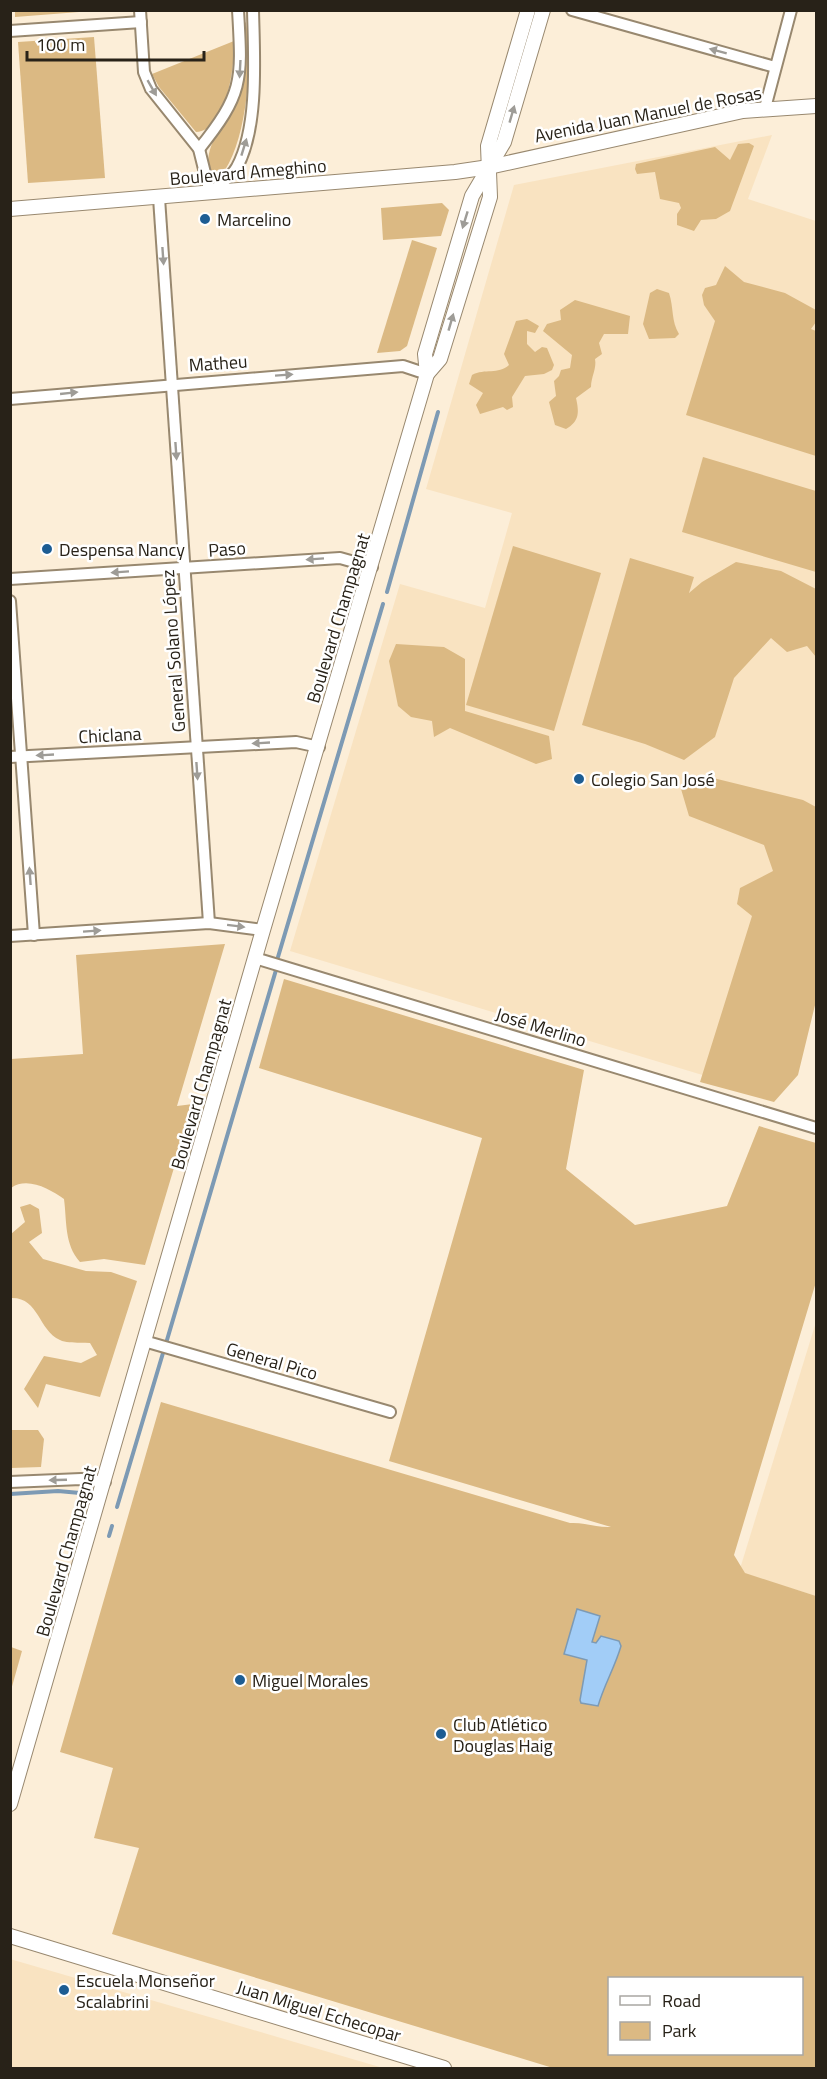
<svg xmlns="http://www.w3.org/2000/svg" width="827" height="2079" viewBox="0 0 827 2079" font-family="'Titillium Web',sans-serif">
<style>
.built{fill:#f9e3c1}
.green{fill:#dbb983;fill-rule:evenodd}
.water{fill:#a2cdf7;stroke:#7d9ab4;stroke-width:1.5}
.lines{fill:none;stroke-linecap:round;stroke-linejoin:round}
.stream{stroke:#7d9ab4;stroke-width:4}
.street-casing{stroke:#98886f;stroke-width:14}
.secondary-casing{stroke:#98886f;stroke-width:16}
.street{stroke:#fff;stroke-width:10}
.secondary{stroke:#fff;stroke-width:14}
.oneway{fill:#9e9c97}
.poi-dot{fill:#1d5d93;stroke:#fff;stroke-width:2}
.labels{text-anchor:middle;dominant-baseline:central;stroke-width:5;stroke-linejoin:round;paint-order:stroke}
.street-label{font-size:18px;fill:#282218;stroke:#fff}
.poi-label{font-size:18px;fill:#282218;stroke:#fff;text-anchor:start}
</style>
<rect width="100%" height="100%" fill="#fceed8"/>
<g class="built">
<path d="M772 135 748 199 816 221V949L772 1096 290 951 400 584 485 608 512 513 426 489 514 185Z"/>
<path d="M816 1322V1596L739 1572Z"/>
<path d="M10 1959 223 2021 383 2068H11Z"/>
</g>
<g class="green">
<path d="M92 11 15 17V11L92 10Z"/>
<path d="M246 22C253 62 247 136 225 170L214 173 208 167C207 135 230 123 240 95 248 72 245 48 244 24Z"/>
<path d="M94 37 105 178 28 183 18 42Z"/>
<path d="M234 41C235 64 227 131 196 132L159 87 152 74Z"/>
<path d="M749 143 754 146 730 211 716 219 701 220 694 231 677 225V214L681 208 679 203 660 199 655 172 637 174 635 169 636 164 715 147 730 160 738 144Z"/>
<path d="M442 203 449 210 441 236 383 240 381 208Z"/>
<path d="M412 240 437 248 407 346 400 351 377 353Z"/>
<path d="M725 266 744 282 785 293 816 310V322L811 329 816 331V456L686 415 715 321 704 305 702 295 705 288 716 285Z"/>
<path d="M657 289 669 293C674 308 671 321 679 334L675 338 649 339 643 324 650 293Z"/>
<path d="M575 300 630 316 628 334H604L599 343 602 354 595 359C597 368 591 377 591 387L576 398C579 412 580 421 566 429L555 425 549 402 556 396 554 381 559 376 561 370 570 368 572 355 543 331 547 324 561 320 560 310Z"/>
<path d="M527 319 539 326 535 333 527 331V344L535 352 542 347 547 348 554 365 552 370 544 374 525 376 512 397 513 407 507 410 503 407 480 414 476 405 483 393 469 384 472 375C485 368 498 375 509 365L504 354 516 321Z"/>
<path d="M703 457 816 491V572L682 532Z"/>
<path d="M513 546 601 573 554 731 466 705Z"/>
<path d="M630 558 694 577 689 593 702 582 736 562 781 571 816 589V657L807 646 787 652 771 638 734 678 715 737 684 760 645 744 582 725Z"/>
<path d="M396 644 444 647 465 659V711L549 736 552 759 536 764 450 728 434 737 432 721 411 717 398 706 389 661Z"/>
<path d="M701 775 803 800 816 807V1001L798 1075 774 1102 700 1082 752 916 737 904 740 888 773 871 764 845 689 816 681 789Z"/>
<path d="M225 944 177 1106 193 1104 145 1265 104 1259 80 1262C64 1244 67 1221 64 1199 50 1189 27 1176 11 1188V1059L83 1054 76 955Z"/>
<path d="M284 979 584 1070 566 1169 635 1225 727 1206 759 1126 816 1143V1282L734 1555 745 1573 816 1596V2068H553L112 1934 139 1848 94 1838 113 1768 60 1752 161 1402 570 1523C584 1522 597 1528 611 1527L389 1461 482 1138 259 1068ZM610 1978H802V2054H610Z"/>
<path d="M30 1204 39 1209 42 1233 29 1242 43 1259 86 1271 111 1272 137 1281 100 1397 46 1384 38 1408 24 1389 44 1356 81 1363 97 1355 90 1343C81 1342 68 1344 60 1340 38 1330 39 1297 11 1298V1234L25 1222 20 1207Z"/>
<path d="M11 1430H38L44 1439 41 1467 11 1468Z"/>
<path d="M11 1647 22 1651 11 1690 10 1647Z"/>
</g>
<path class="water" d="M577 1609 600 1616 592 1642 596 1643 601 1636 619 1641 621 1646C615 1667 604 1685 598 1706L581 1703 580 1700 587 1660 564 1654Z"/>
<g class="lines">
<g class="stream">
<path d="M387 592 438 412"/>
<path d="M278 957 383 604"/>
<path d="M167 1340 276 970"/>
<path d="M10 1494 58 1491 91 1494"/>
<path d="M117 1507 163 1353"/>
<path d="M109 1536 112 1526"/>
</g>
<defs>
<g id="street">
<path d="M140 10 144 72 151 89 199 149 210 193C219 185 232 177 237 167 259 127 254 55 253 10"/>
<path d="M572 10 775 67"/>
<path d="M10 31 141 22"/>
<path d="M765 108 791 10"/>
<path d="M199 149C244 93 242 80 238 10"/>
<path d="M159 198 209 923"/>
<path d="M10 399 403 366 427 374"/>
<path d="M10 579 340 558 372 567"/>
<path d="M10 601 34 935"/>
<path d="M10 757 296 742 319 747"/>
<path d="M10 936 209 923 263 930"/>
<path d="M255 958 816 1128"/>
<path d="M144 1341 390 1412"/>
<path d="M10 1482 81 1479 105 1482"/>
</g>
<g id="secondary">
<path d="M10 209 455 172 489 167 743 111 816 106"/>
<path d="M427 374 440 359 490 197 488 146 528 10"/>
<path d="M10 1804 263 930 427 374 425 354 472 196 504 142 543 10"/>
<path d="M10 1936 444 2068"/>
</g>
</defs>
<use href="#street" class="street-casing"/>
<use href="#secondary" class="secondary-casing"/>
<use href="#street" class="street"/>
<use href="#secondary" class="secondary"/>
</g>
<defs><path id="oneway-solid" d="M-6-.8H1V-3.2L6.5 0L1 3.2V.8H-6Z" transform="scale(1.5)"/></defs>
<g class="oneway">
<use href="#oneway-solid" transform="translate(718 51) rotate(-165)"/>
<use href="#oneway-solid" transform="translate(240 69) rotate(93)"/>
<use href="#oneway-solid" transform="translate(152 88) rotate(60)"/>
<use href="#oneway-solid" transform="translate(512 114) rotate(-74)"/>
<use href="#oneway-solid" transform="translate(244 147) rotate(-73)"/>
<use href="#oneway-solid" transform="translate(465 220) rotate(107)"/>
<use href="#oneway-solid" transform="translate(163 256) rotate(86)"/>
<use href="#oneway-solid" transform="translate(451 322) rotate(-74)"/>
<use href="#oneway-solid" transform="translate(284 375) rotate(-4)"/>
<use href="#oneway-solid" transform="translate(69 393) rotate(-6)"/>
<use href="#oneway-solid" transform="translate(176 451) rotate(86)"/>
<use href="#oneway-solid" transform="translate(315 559) rotate(176)"/>
<use href="#oneway-solid" transform="translate(120 572) rotate(176)"/>
<use href="#oneway-solid" transform="translate(261 743) rotate(177)"/>
<use href="#oneway-solid" transform="translate(45 755) rotate(177)"/>
<use href="#oneway-solid" transform="translate(197 771) rotate(86)"/>
<use href="#oneway-solid" transform="translate(30 876) rotate(-94)"/>
<use href="#oneway-solid" transform="translate(236 926) rotate(7)"/>
<use href="#oneway-solid" transform="translate(92 931) rotate(-4)"/>
<use href="#oneway-solid" transform="translate(58 1480) rotate(178)"/>
</g>
<g class="poi-dot">
<circle cx="205" cy="219" r="6"/>
<circle cx="47" cy="549" r="6"/>
<circle cx="579" cy="779" r="6"/>
<circle cx="240" cy="1680" r="6"/>
<circle cx="441" cy="1734" r="6"/>
<circle cx="64" cy="1990" r="6"/>
</g>
<g class="labels">
<g class="street-label">
<text transform="translate(648 114) rotate(-11)">Avenida Juan Manuel de Rosas</text>
<text transform="translate(248 172) rotate(-5)">Boulevard Ameghino</text>
<text transform="translate(218 363) rotate(-4)">Matheu</text>
<text transform="translate(227 549) rotate(-4)">Paso</text>
<text transform="translate(338 618) rotate(-73)">Boulevard Champagnat</text>
<text transform="translate(173 651) rotate(-94)">General Solano López</text>
<text transform="translate(110 735) rotate(-3)">Chiclana</text>
<text transform="translate(541 1027) rotate(17)">José Merlino</text>
<text transform="translate(201 1084) rotate(-74)">Boulevard Champagnat</text>
<text transform="translate(272 1361) rotate(16)">General Pico</text>
<text transform="translate(66 1551) rotate(-74)">Boulevard Champagnat</text>
<text transform="translate(319 2011) rotate(17)">Juan Miguel Echecopar</text>
</g>
<g class="poi-label">
<text x="217" y="219">Marcelino</text>
<text x="59" y="549">Despensa Nancy</text>
<text x="591" y="779">Colegio San José</text>
<text x="252" y="1680">Miguel Morales</text>
<text x="453" y="1724">Club Atlético<tspan x="453" dy="21">Douglas Haig</tspan></text>
<text x="76" y="1980">Escuela Monseñor<tspan x="76" dy="21">Scalabrini</tspan></text>
</g>
</g>
<rect width="827" height="2079" fill="none" stroke="#282218" stroke-width="24"/>
<rect x="608" y="1977" width="195" height="78" fill="#ffffff" stroke="#a9a7a3" stroke-width="1.5"/>
<rect x="620" y="1996" width="30" height="9" fill="#ffffff" stroke="#a9a7a3" stroke-width="1.5"/>
<text x="662" y="2007" font-size="18" fill="#282218">Road</text>
<rect x="620" y="2022" width="30" height="18" fill="#dbb983" stroke="#a9a7a3" stroke-width="1.5"/>
<text x="662" y="2037" font-size="18" fill="#282218">Park</text>
<path d="M27 51v9h177v-9" fill="none" stroke="#282218" stroke-width="3"/>
<text x="36" y="51" font-size="18" fill="#282218" stroke="#ffffff" stroke-width="4.5" paint-order="stroke">100 m</text>
</svg>
